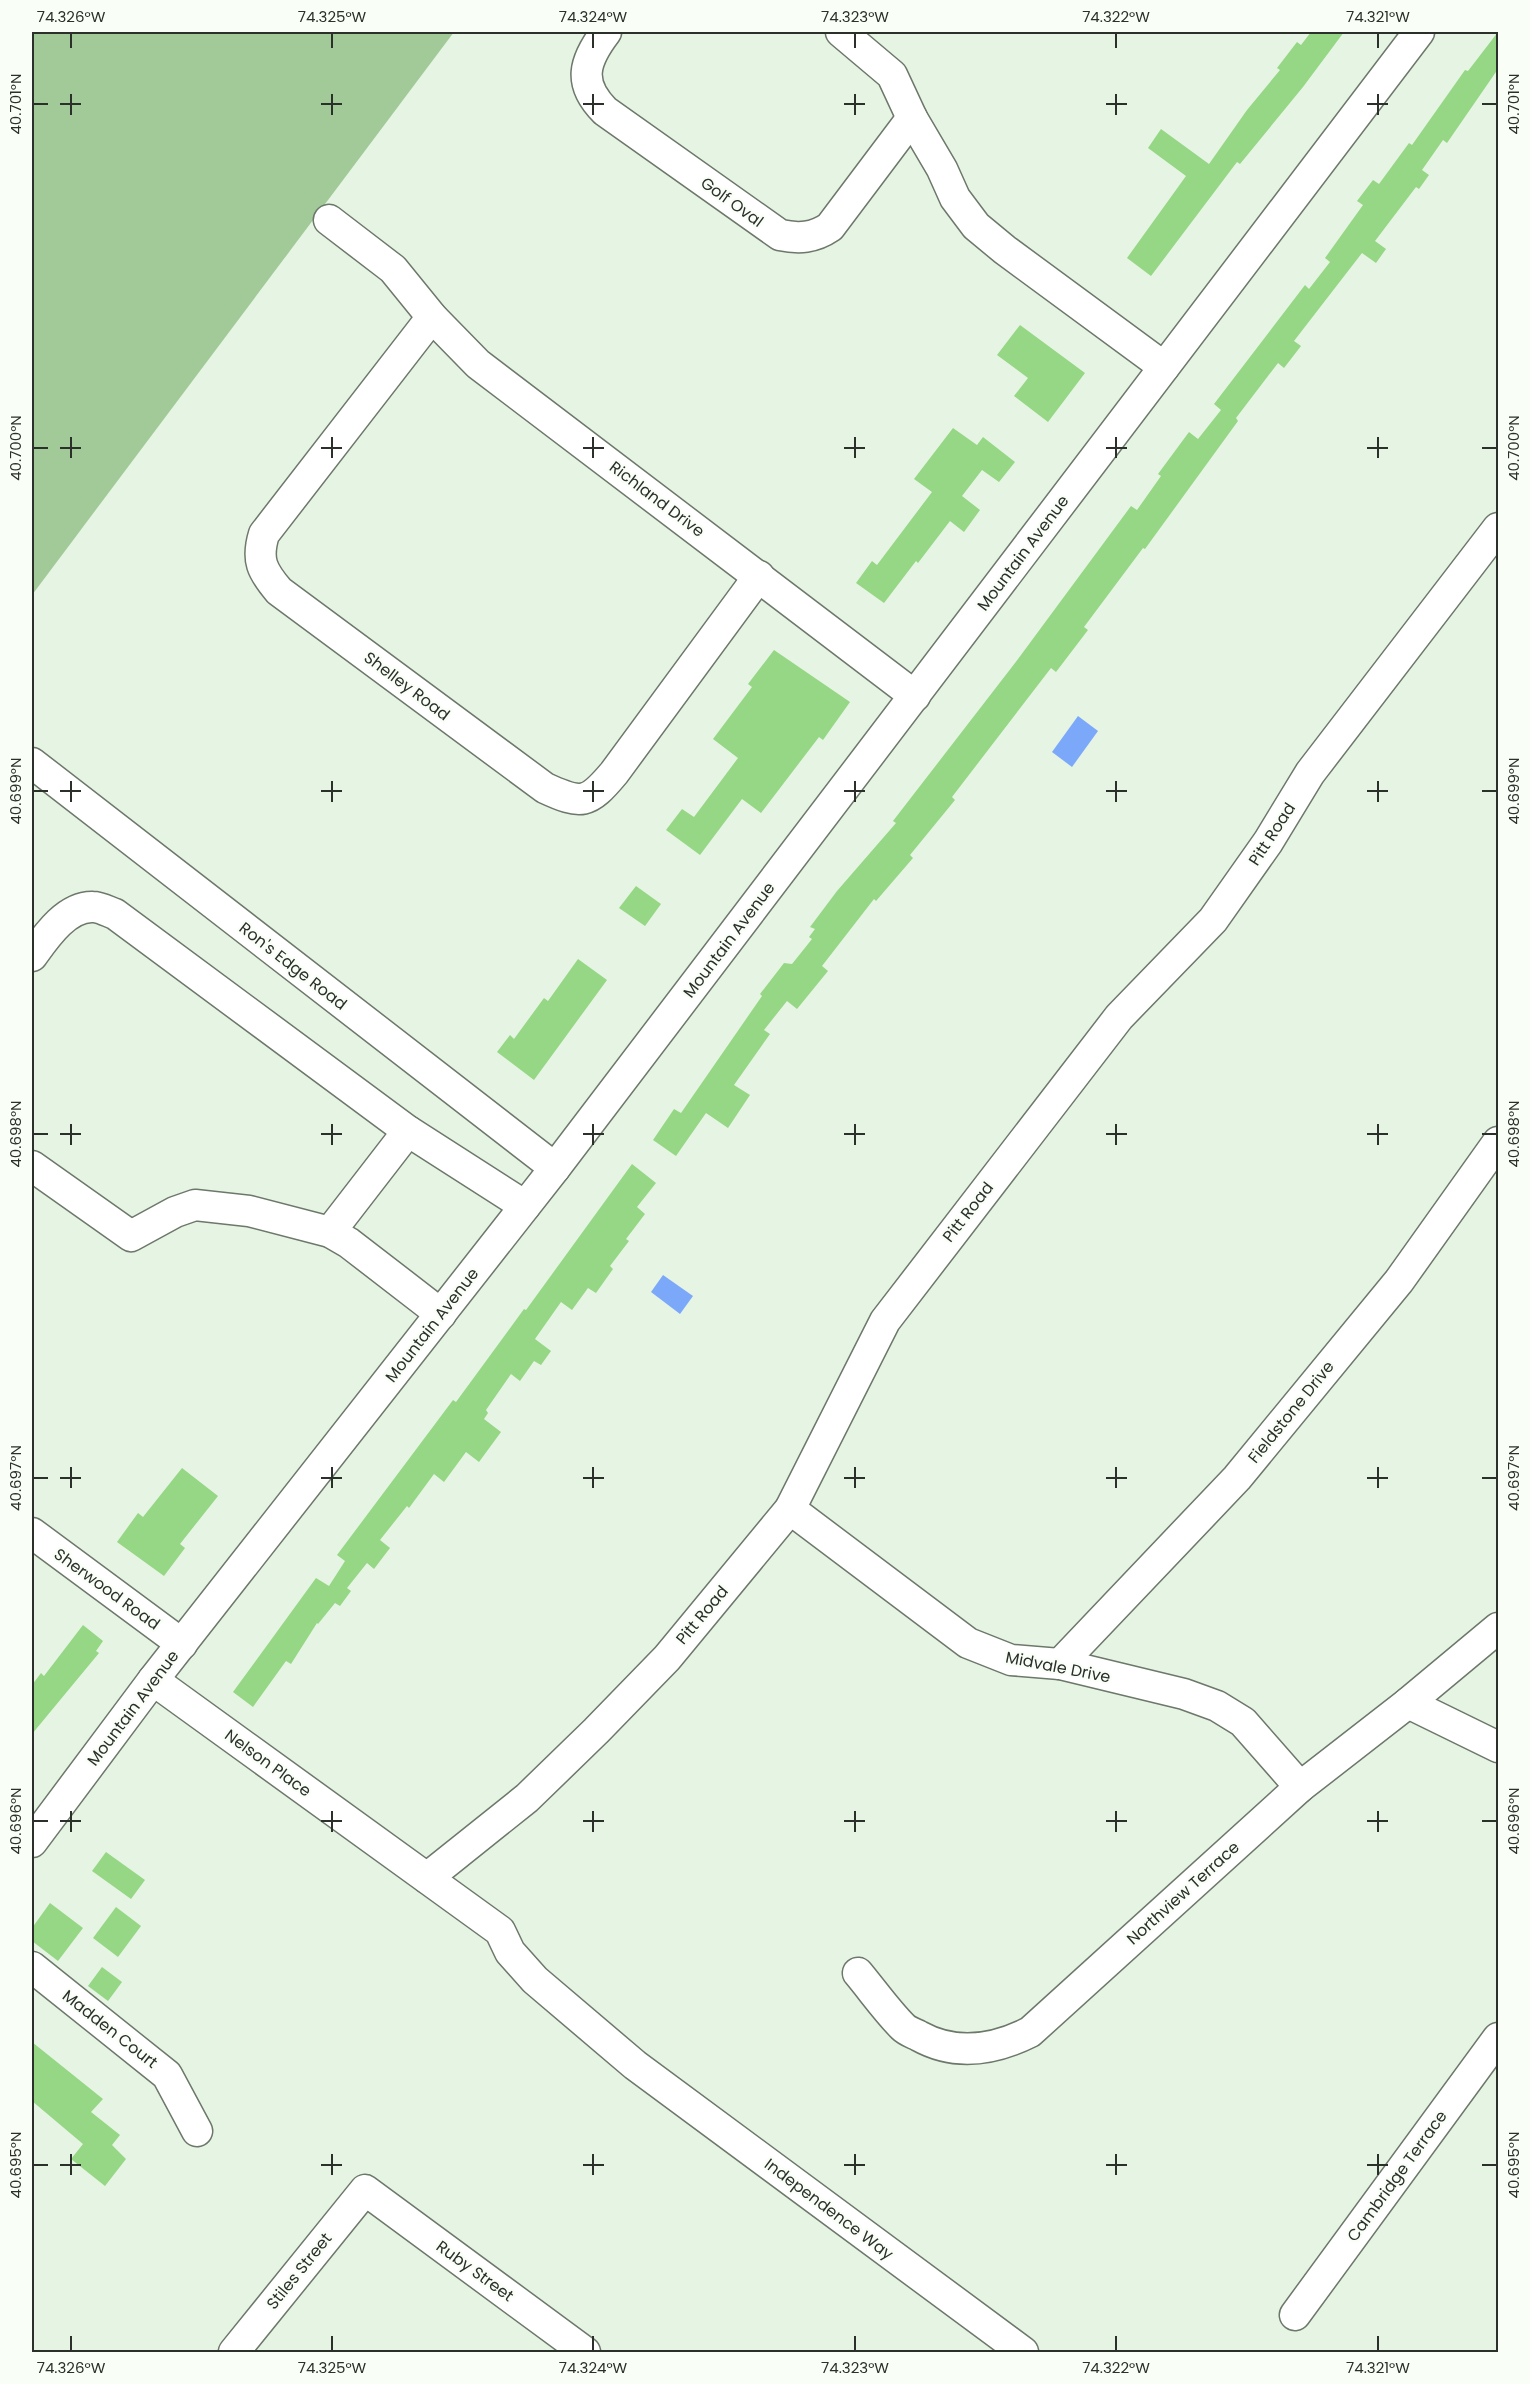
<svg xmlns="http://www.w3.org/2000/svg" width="1530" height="2384" viewBox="0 0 1530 2384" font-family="Poppins,sans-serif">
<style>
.green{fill:#a2ca98}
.water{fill:#7ca8fa}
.building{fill:#95d785}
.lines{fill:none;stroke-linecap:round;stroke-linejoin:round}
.minor-casing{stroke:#6c7869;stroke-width:33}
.minor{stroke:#fff;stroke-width:30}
.ticks{fill:none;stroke:#2b302a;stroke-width:2}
.labels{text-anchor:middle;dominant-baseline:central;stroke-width:4.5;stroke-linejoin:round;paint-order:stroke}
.street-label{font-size:16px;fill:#2b302a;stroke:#f9fef7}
.neatline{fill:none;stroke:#2b302a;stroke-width:2}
.ticks-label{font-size:15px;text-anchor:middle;fill:#2b302a}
</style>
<rect width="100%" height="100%" fill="#e6f4e3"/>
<path class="green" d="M32 32H454L32 595Z"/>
<g class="water">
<path d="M1078 716 1098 731 1072 767 1052 752Z"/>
<path d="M663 1275 693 1296 680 1314 651 1292Z"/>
</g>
<g class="building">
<path d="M1311 32H1344L1303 87 1240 164 1237 162 1151 276 1127 258 1186 176 1148 148 1161 129 1209 164 1247 110 1280 70 1277 68 1297 42 1301 45Z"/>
<path d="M1498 32V69L1447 143 1443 140 1422 170 1429 175 1419 189 1416 187 1375 241 1386 249 1376 263 1362 253 1294 341 1301 346 1284 368 1278 363 1236 418 1238 421 1145 549 1143 548 1084 627 1088 630 1056 672 1051 668 952 797 955 800 910 855 913 858 876 901 874 899 822 966 828 971 797 1009 787 1001 764 1030 770 1034 734 1085 750 1095 728 1128 706 1113 676 1156 653 1140 674 1109 681 1113 762 996 760 994 784 963 792 964 812 939 809 937 815 929 810 927 837 891 896 823 893 821 1015 663 1131 506 1137 510 1161 476 1158 474 1189 432 1198 439 1221 410 1214 404 1305 285 1309 289 1330 262 1325 258 1363 205 1357 201 1373 180 1379 184 1409 143 1412 145 1465 70 1468 71Z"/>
<path d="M1020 325 1085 373 1048 422 1014 396 1028 378 997 355Z"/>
<path d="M953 428 977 445 983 437 1015 462 999 482 982 470 962 496 980 510 964 532 950 521 918 563 916 561 884 603 856 583 872 561 877 565 932 492 914 479Z"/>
<path d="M774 650 850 702 823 740 819 737 761 813 742 799 700 855 666 830 682 809 694 817 738 758 713 739 752 687 748 684Z"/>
<path d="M636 886 661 904 645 926 619 908Z"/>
<path d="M578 959 607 980 534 1080 497 1052 510 1035 514 1039 544 998 548 1001Z"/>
<path d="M632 1164 656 1183 637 1207 645 1214 626 1239 629 1241 610 1266 613 1269 596 1293 588 1288 572 1310 561 1302 535 1339 551 1351 541 1365 534 1361 520 1381 511 1374 486 1410 488 1413 484 1419 501 1432 479 1462 466 1452 444 1482 434 1474 409 1508 407 1506 380 1540 390 1548 374 1569 367 1563 347 1588 351 1591 340 1606 335 1603 318 1624 317 1623 291 1664 286 1661 253 1707 233 1692 316 1578 329 1586 345 1561 337 1555 453 1400 456 1402 524 1309 526 1310Z"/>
<path d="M182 1468 218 1496 180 1544 185 1548 164 1576 117 1542 138 1513 143 1517Z"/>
<path d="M83 1625 103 1641 96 1651 99 1653 32 1734V1685L41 1673 44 1676Z"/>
<path d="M106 1852 145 1880 131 1899 92 1871Z"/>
<path d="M50 1903 83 1928 58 1961 32 1941V1928Z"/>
<path d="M116 1907 141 1926 118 1957 93 1938Z"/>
<path d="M102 1967 122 1982 108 2001 88 1986Z"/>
<path d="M32 2042 103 2099 91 2112 120 2135 112 2145 126 2159 105 2186 71 2159 83 2144 32 2101Z"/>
</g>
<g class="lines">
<defs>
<g id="minor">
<path d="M606 32C584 61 577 83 605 111L780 235C799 239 814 238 830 227L912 118"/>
<path d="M841 32 892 75 912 118 942 169 955 198 976 226 1005 250 1164 367"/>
<path d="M329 220 393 269 432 317 478 364 915 696"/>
<path d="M432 317 264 534C256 560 262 571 279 591L545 788C582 805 588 804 614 773L759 576"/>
<path d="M32 763 555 1168"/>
<path d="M32 956C45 938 66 906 93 907 100 907 109 912 115 914L408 1131 525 1206"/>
<path d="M32 1166 131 1236 175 1212 195 1205 249 1211 330 1232 349 1243 441 1314"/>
<path d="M330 1232 408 1131"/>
<path d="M790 1509 968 1643 1011 1660 1060 1664 1184 1694 1217 1706 1243 1722 1300 1787"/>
<path d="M32 1533 182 1644"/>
<path d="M1060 1664 1237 1478 1399 1281 1498 1142"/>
<path d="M153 1680 500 1931 510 1952 535 1980 635 2065 1023 2352"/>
<path d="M1408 1703 1498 1747"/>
<path d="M32 1842 153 1680 555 1168 1419 32"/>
<path d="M427 1878 527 1798 596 1731 667 1658 790 1509 885 1321 1119 1017 1213 920 1268 842 1310 773 1498 528"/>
<path d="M32 1967 167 2075 197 2131"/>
<path d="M858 1973C873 1991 887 2011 903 2027 907 2031 913 2033 919 2036 955 2056 994 2050 1030 2032L1300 1787 1408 1703 1498 1628"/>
<path d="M1295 2315 1498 2038"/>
<path d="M234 2352 365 2190 585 2352"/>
</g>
</defs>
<use href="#minor" class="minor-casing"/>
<use href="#minor" class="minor"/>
</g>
<path class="ticks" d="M71 33V48M332 33V48M593 33V48M855 33V48M1116 33V48M1378 33V48M71 94V115M332 94V115M593 94V115M855 94V115M1116 94V115M1378 94V115M33 104H48M60 104H81M321 104H342M583 104H604M844 104H865M1106 104H1127M1367 104H1388M1482 104H1497M71 437V458M332 437V458M593 437V458M855 437V458M1116 437V458M1378 437V458M33 448H48M60 448H81M321 448H342M583 448H604M844 448H865M1106 448H1127M1367 448H1388M1482 448H1497M71 781V802M332 781V802M593 781V802M855 781V802M1116 781V802M1378 781V802M33 791H48M60 791H81M321 791H342M583 791H604M844 791H865M1106 791H1127M1367 791H1388M1482 791H1497M71 1124V1145M332 1124V1145M593 1124V1145M855 1124V1145M1116 1124V1145M1378 1124V1145M33 1134H48M60 1134H81M321 1134H342M583 1134H604M844 1134H865M1106 1134H1127M1367 1134H1388M1482 1134H1497M71 1467V1488M332 1467V1488M593 1467V1488M855 1467V1488M1116 1467V1488M1378 1467V1488M33 1478H48M60 1478H81M321 1478H342M583 1478H604M844 1478H865M1106 1478H1127M1367 1478H1388M1482 1478H1497M71 1811V1832M332 1811V1832M593 1811V1832M855 1811V1832M1116 1811V1832M1378 1811V1832M33 1821H48M60 1821H81M321 1821H342M583 1821H604M844 1821H865M1106 1821H1127M1367 1821H1388M1482 1821H1497M71 2154V2175M332 2154V2175M593 2154V2175M855 2154V2175M1116 2154V2175M1378 2154V2175M33 2165H48M60 2165H81M321 2165H342M583 2165H604M844 2165H865M1106 2165H1127M1367 2165H1388M1482 2165H1497M71 2336V2351M332 2336V2351M593 2336V2351M855 2336V2351M1116 2336V2351M1378 2336V2351"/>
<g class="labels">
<g class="street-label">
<text transform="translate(732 202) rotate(36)">Golf Oval</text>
<text transform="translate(657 499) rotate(37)">Richland Drive</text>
<text transform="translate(1023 553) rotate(-53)">Mountain Avenue</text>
<text transform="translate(407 686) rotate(37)">Shelley Road</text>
<text transform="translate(1272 834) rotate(-57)">Pitt Road</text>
<text transform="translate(729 940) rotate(-53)">Mountain Avenue</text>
<text transform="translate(293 966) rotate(38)">Ron's Edge Road</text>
<text transform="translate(968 1212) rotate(-52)">Pitt Road</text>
<text transform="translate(432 1325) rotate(-52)">Mountain Avenue</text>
<text transform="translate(1291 1412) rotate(-51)">Fieldstone Drive</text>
<text transform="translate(107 1589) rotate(36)">Sherwood Road</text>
<text transform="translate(702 1615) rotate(-50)">Pitt Road</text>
<text transform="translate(1058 1667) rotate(11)">Midvale Drive</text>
<text transform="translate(133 1708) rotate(-53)">Mountain Avenue</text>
<text transform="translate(268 1763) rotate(36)">Nelson Place</text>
<text transform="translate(1183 1893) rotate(-42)">Northview Terrace</text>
<text transform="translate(110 2029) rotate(38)">Madden Court</text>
<text transform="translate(1397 2176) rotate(-54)">Cambridge Terrace</text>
<text transform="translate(829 2209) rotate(37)">Independence Way</text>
<text transform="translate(299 2271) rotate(-51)">Stiles Street</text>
<text transform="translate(475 2271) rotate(36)">Ruby Street</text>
</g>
</g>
<rect width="1530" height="2384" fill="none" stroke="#f9fef7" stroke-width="66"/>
<rect x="33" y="33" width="1464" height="2318" class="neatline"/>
<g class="ticks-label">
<text x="71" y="22">74.326°W</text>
<text x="332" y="22">74.325°W</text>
<text x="593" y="22">74.324°W</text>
<text x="855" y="22">74.323°W</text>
<text x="1116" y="22">74.322°W</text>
<text x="1378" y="22">74.321°W</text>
<text transform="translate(16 104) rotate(-90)" y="5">40.701°N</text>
<text transform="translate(1514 104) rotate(-90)" y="5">40.701°N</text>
<text transform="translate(16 448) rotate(-90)" y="5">40.700°N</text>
<text transform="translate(1514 448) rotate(-90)" y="5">40.700°N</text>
<text transform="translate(16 791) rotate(-90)" y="5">40.699°N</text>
<text transform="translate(1514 791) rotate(-90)" y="5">40.699°N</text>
<text transform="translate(16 1134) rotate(-90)" y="5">40.698°N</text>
<text transform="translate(1514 1134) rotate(-90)" y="5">40.698°N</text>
<text transform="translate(16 1478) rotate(-90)" y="5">40.697°N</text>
<text transform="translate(1514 1478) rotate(-90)" y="5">40.697°N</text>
<text transform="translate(16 1821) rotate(-90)" y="5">40.696°N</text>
<text transform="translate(1514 1821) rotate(-90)" y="5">40.696°N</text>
<text transform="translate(16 2165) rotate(-90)" y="5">40.695°N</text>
<text transform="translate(1514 2165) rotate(-90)" y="5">40.695°N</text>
<text x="71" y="2373">74.326°W</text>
<text x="332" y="2373">74.325°W</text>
<text x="593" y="2373">74.324°W</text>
<text x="855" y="2373">74.323°W</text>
<text x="1116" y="2373">74.322°W</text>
<text x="1378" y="2373">74.321°W</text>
</g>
</svg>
